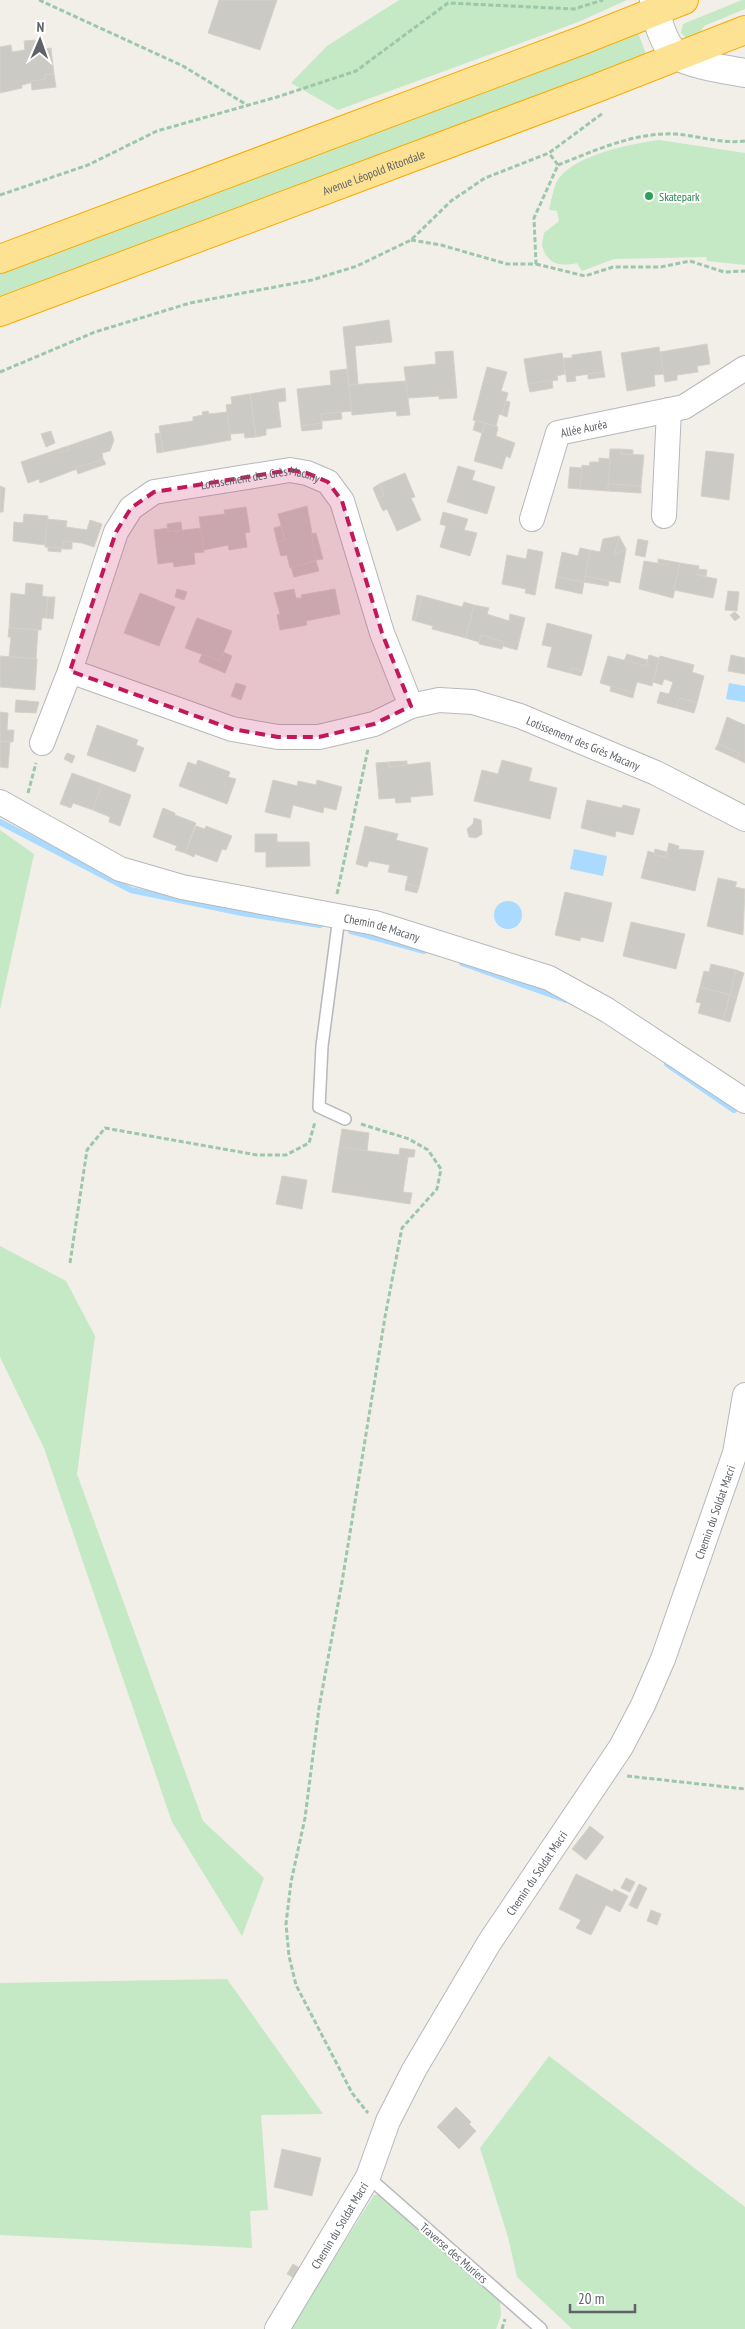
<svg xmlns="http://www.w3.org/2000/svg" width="745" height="2329" viewBox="0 0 745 2329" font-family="'PT Sans Narrow',sans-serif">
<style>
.green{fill:#c5e8c5}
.water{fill:#aadaff}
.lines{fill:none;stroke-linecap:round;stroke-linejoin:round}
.stream{stroke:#aadaff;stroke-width:6}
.building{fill:#cccac5;stroke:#d6d1c6}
.lane-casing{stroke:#b5b8bc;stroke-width:14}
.street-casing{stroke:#b5b8bc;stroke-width:26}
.secondary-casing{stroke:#b6babf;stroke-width:30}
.highway-casing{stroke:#f9ab00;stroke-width:30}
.path{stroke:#9cc7a9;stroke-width:3;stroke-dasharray:5 2.5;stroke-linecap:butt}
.lane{stroke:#fff;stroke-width:11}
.street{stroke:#fff;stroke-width:24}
.secondary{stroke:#fff;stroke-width:28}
.highway{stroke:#fde293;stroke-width:28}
.marked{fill:#c2185b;fill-opacity:0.2;stroke:#c2185b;stroke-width:4;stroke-dasharray:10 6;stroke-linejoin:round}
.leisure-dot{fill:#2e9e5b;stroke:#fff;stroke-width:2}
.labels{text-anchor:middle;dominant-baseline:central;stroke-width:4;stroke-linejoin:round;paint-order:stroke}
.street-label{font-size:12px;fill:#5f6368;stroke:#fff}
.leisure-label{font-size:12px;fill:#27864d;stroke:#fff;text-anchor:start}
</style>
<rect width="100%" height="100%" fill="#f1efe8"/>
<g class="green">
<path d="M399 0H627L578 22 338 110 291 83 327 46Z"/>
<path d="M742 0H745V9L704 26 699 34 687 39 681 33 683 24Z"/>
<path d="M637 30 647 57 0 300V269Z"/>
<path d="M659 140 745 153V265L707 261 706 257 614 259 582 271 577 263C559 267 547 264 542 245L544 233 559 221 557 211 549 210C551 201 553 191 556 183 570 155 631 144 659 140Z"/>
<path d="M0 830 34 854 0 1009Z"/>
<path d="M0 1246 66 1281 95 1336 77 1474 203 1821 264 1878 242 1936 172 1822 44 1448 0 1357Z"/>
<path d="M227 1979 323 2114 261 2115 268 2210 250 2211 252 2248 0 2235V1983Z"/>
<path d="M549 2056 745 2207V2329H572L517 2277 508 2237 480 2148Z"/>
<path d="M374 2195H380L500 2301 501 2315 496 2329H290Z"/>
</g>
<g class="water">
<path d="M729 683 745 686V702L726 699Z"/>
<path d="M574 849 607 856 603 876 570 869Z"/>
<circle cx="508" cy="915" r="14"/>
</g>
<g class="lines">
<g class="stream">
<path d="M0 822 131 890 242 913 320 925"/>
<path d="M351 931 424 951"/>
<path d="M462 963 566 1000"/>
<path d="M667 1064 734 1110"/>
</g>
</g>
<g class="building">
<path d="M219 0H277L260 50 208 33Z"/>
<path d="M35 40 36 50 51 48 54 74 45 75V79L22 85V88L0 93V47L11 45 12 52 25 50 24 41Z"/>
<path d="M54 74 56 87 32 90 31 81 45 79V75Z"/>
<path d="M389 320 392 342 355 346 358 384 349 385 343 327Z"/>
<path d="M707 344 710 364 697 366 698 372 677 375V380L665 382 660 352Z"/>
<path d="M659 347 664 374 654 375 655 386 627 391 621 353Z"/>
<path d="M453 351 457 398 439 399V396L408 398 404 367 436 364 435 352Z"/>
<path d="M601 351 604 372 575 376 576 381 567 382 563 358H572V355Z"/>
<path d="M562 353 565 374 557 376 558 380 528 384 524 359Z"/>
<path d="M487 367 507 372 501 391 508 393 502 415 499 414 496 426 473 420Z"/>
<path d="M347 369 352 411 321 414 322 423 301 426 297 389 331 385 330 371Z"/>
<path d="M604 372 605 377 588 379V374Z"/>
<path d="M552 380 553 388 530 392 528 384Z"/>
<path d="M406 381 410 415 397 416 396 411 352 415 349 385Z"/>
<path d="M285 388 286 401 278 402 281 427 266 429V435L256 437 250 394Z"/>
<path d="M250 394 256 437 245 438 244 433 230 434 226 405 232 404 231 397Z"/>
<path d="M506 401 510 402 507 417 502 415Z"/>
<path d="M208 411 209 414 227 412 231 440 163 452 159 426 193 421V417L203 415 202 412Z"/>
<path d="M341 412 342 419 322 421 321 414Z"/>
<path d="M476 420 485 423 482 433 473 430Z"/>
<path d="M322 423V429L302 431 301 426Z"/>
<path d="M485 423 498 427 496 436 515 443 510 458 506 456 502 469 474 461Z"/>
<path d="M51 431 55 443 46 447 41 434Z"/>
<path d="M111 431 114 440 110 451 102 453 103 459 40 483 39 479 28 483 21 462 59 449 60 453 69 450 68 446Z"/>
<path d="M160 433 163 452 157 453 155 434Z"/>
<path d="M68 446 69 450 60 453 59 449Z"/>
<path d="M610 449H621V454L644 455 641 486 608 484Z"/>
<path d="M621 449 633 450V454H621Z"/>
<path d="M706 451 734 454 729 500 701 496Z"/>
<path d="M599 458 610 459 608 491 580 489 582 465 589 466 590 462H599Z"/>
<path d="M103 459 106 464 78 474 76 468Z"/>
<path d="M458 466 475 471 472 480 495 487 487 514 447 502Z"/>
<path d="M570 467 582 468 580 489 568 488Z"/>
<path d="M405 473 415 497 411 498 421 520 397 531 387 509 383 511 377 498 384 495 379 484Z"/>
<path d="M379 484 384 495 377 498 373 488Z"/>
<path d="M608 484 641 486V493L608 491Z"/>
<path d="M0 486 5 488 3 512H0Z"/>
<path d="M307 506 317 560 290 568 287 555 281 556 277 542 285 540 278 514Z"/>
<path d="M246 507 250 532 245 533 247 547 229 550 228 545 204 550 199 517 225 514 224 510Z"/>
<path d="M443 512 468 519 464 530 477 533 470 556 440 547 446 526 440 524Z"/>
<path d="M24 514 48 516 45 545 13 541 14 522 23 523Z"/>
<path d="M47 519 67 521 66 527 87 530 90 520 102 524 94 547 82 543 63 541V549L45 547Z"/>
<path d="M181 522 182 530 168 532 167 524Z"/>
<path d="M281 526 285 540 277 542 274 528Z"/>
<path d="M168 528V532L201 528 204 552 194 553 195 564 174 567 173 562 158 564 154 530Z"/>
<path d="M316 533 323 559 317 560 311 534Z"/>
<path d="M619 536 626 549 614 555Z"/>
<path d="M619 536 614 555 626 549 620 583 585 576 590 550 600 552 603 539Z"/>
<path d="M638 539 648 541 645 557 635 555Z"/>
<path d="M63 541 72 542V549H63Z"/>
<path d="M48 547 61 548V552L48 551Z"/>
<path d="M580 548 590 550 584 582 557 577 562 552 578 556Z"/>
<path d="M528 549 543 552 535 595 525 593 526 589 502 584 507 555 526 559Z"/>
<path d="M658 559 669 561 668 565 658 564Z"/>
<path d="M316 561 319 571 294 577 291 567Z"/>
<path d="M644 561 668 565 669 561 680 563 673 598 639 589Z"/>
<path d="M680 563 699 566 697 575 717 579 713 598 674 590Z"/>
<path d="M698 569 707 570 706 576 697 575Z"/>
<path d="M585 576 609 581 608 586 584 582Z"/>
<path d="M557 577 584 582 582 594 555 588Z"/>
<path d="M26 583 43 585 42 596 48 597 46 618H42L41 630 9 628 11 593 25 595Z"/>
<path d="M177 589 187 592 184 600 175 597Z"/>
<path d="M294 589 296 598H302L301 595 335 589 340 614 306 621 307 625 280 630 277 615 280 614 274 593Z"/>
<path d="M728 591 739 592 737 611 725 610Z"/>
<path d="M140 593 175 607 159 646 124 633Z"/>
<path d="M417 595 422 596 415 621 412 620Z"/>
<path d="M422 596 462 607 464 602 474 605 466 638 432 629 433 626 415 621Z"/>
<path d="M48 597H55L53 619 46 618Z"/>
<path d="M474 605 489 608 487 614 509 621 510 614 525 618 517 650 503 646 504 642 481 635 479 642 466 638Z"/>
<path d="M735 612 740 617 735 621 730 615Z"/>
<path d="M197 618 232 631 220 661 185 648Z"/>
<path d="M547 623 592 635 583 671 572 668 570 673 547 667 552 647 542 645Z"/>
<path d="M9 628 38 630 36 659 9 657 11 637H8Z"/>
<path d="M481 635 504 642 502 649 479 644Z"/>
<path d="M223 652 232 656 225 673 199 662 202 654 220 661Z"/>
<path d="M627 654 647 660 646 666 624 661Z"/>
<path d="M649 655 659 658 652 686 637 682 634 693 600 683 608 656 646 666Z"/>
<path d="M731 655 745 658V674L728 671Z"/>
<path d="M0 656 37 659 35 690 0 687Z"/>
<path d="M660 656 694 665 692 672 704 676 697 703 679 698 676 708 657 703 660 692 669 694 673 682 664 679 662 685 653 682Z"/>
<path d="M572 668 583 671 581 676 570 673Z"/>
<path d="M236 683 246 686 241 700 231 696Z"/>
<path d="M611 686 634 693 633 698 610 691Z"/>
<path d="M679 698 697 703 694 713 676 708Z"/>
<path d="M16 700 39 702 36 713 15 712Z"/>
<path d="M0 712 8 713 7 730H14L13 742 0 741Z"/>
<path d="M727 717 745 725V763L737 759 739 753 718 744Z"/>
<path d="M97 725 138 740 136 745 144 748 135 772 87 755Z"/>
<path d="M0 741 10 742 8 768 0 767Z"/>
<path d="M718 744 739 753 737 759 715 749Z"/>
<path d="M67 753 75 756 72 763 64 759Z"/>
<path d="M198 760 230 772 228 777 236 779 227 804 179 786 188 762 196 765Z"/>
<path d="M502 760 532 768 529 781 557 788 550 819 474 801 482 770 498 774Z"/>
<path d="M407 761V766L389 767V762Z"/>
<path d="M389 762V767L430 762 433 795 410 797 411 802 396 803 395 798 379 799 376 763Z"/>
<path d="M72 773 102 784 93 810 73 803 71 808 60 804Z"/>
<path d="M273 780 297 786 298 781 316 785 317 780 342 787 336 810 324 807 323 813 293 805 290 818 265 812Z"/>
<path d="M102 784 131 795 120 826 109 822 110 817 93 810Z"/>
<path d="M587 800 622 808 623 805 640 809 633 835 616 831 615 837 581 828Z"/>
<path d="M163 808 175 813V815L196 823 185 853 175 850 177 846 153 837Z"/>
<path d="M474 818 481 820 482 834 476 838 469 837 467 829 473 824Z"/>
<path d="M196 826 205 829 206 826 232 836 226 850 222 849 217 862 195 854 194 857 185 853Z"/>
<path d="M365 826 398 834 396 840 428 848 419 887 406 884 408 876 388 872 390 865 369 861 367 867 356 864Z"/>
<path d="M255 834H277V842H309L310 866 266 867V852H255Z"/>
<path d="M669 843 679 846 678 849 704 851 695 891 641 878 648 851 666 857Z"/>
<path d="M655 849 667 852 666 857 654 855Z"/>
<path d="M718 878 737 882 735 887 745 889 743 935 707 926Z"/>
<path d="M406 884 419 887 417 893 405 890Z"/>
<path d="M565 892 612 903 603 942 581 937 580 941 555 935Z"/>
<path d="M631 922 685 934 676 969 623 956Z"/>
<path d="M711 964 736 970 730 995 700 987 704 971 709 972Z"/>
<path d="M736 970 744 973 737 997 730 995Z"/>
<path d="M700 987 730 995 723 1020 698 1013 701 1003 696 1002Z"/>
<path d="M730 995 737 997 730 1022 723 1020Z"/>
<path d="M342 1129 369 1133 367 1151 339 1147Z"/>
<path d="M339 1147 399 1155 400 1148 415 1150 414 1157H408L403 1192 412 1193 410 1204 332 1192Z"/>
<path d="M282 1176 307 1180 302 1209 276 1204Z"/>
<path d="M590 1826 604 1837 586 1860 572 1849Z"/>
<path d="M576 1874 613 1892 614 1889 628 1896 620 1912 606 1905 591 1935 576 1928 581 1920 559 1909Z"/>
<path d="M626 1878 635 1882 630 1892 621 1888Z"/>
<path d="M639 1884 647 1888 637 1909 629 1905Z"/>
<path d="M651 1910 661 1914 657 1925 647 1921Z"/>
<path d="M456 2107 471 2122 469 2124 476 2131 459 2149 437 2127Z"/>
<path d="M282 2149 321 2158 312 2196 274 2187Z"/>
<path d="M293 2264 301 2269 294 2278 287 2274Z"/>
</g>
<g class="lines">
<defs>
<g id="lane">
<path d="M339 917 322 1046 319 1107 345 1119"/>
<path d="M368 2177 541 2329"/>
</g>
<g id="street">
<path d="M664 516 669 410"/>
<path id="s1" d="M532 519 558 433 684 407 745 368"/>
<path id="s2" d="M70 671 232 729 278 737H319L374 724 411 706 439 700 473 702 520 716 656 773 745 819"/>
<path id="s3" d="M42 743 70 671 116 532 131 508 154 492 290 470 307 473 328 482 342 501 382 633 411 706"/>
<path id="s4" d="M0 802 120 869 182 887 375 923 549 978 607 1010 745 1101"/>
<path id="s5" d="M277 2329 368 2177 388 2121 414 2070 489 1943 621 1747 643 1705 663 1659 735 1453 745 1395"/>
</g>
<path id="secondary" d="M654 0C656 17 663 46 678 56 689 64 729 70 745 73"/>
<g id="highway">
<path d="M0 259 583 40 684 0"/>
<path id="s6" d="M0 312 597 88 745 30"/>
</g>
</defs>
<use href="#lane" class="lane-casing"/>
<use href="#street" class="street-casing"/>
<use href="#secondary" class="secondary-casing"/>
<use href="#highway" class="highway-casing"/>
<g class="path">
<path d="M39 0 183 66 247 105"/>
<path d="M558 165C596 150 635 132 676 134 699 136 722 144 745 141"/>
<path d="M0 195 88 165 157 131 277 97 356 71 448 3 574 9 603 0"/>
<path d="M411 240 441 245 507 264H536L534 218 558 165 549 153"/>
<path d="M536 264 585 276 613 267H661L690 261 724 272 745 271"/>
<path d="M0 372 95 332 190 303 312 280 357 266 411 240 451 201 485 178 549 153 603 113"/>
<path d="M28 793 36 763"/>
<path d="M337 894 368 749"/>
<path d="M361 1124 409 1139 428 1150 441 1169 437 1189 402 1228 385 1317 342 1582 319 1708 305 1818 291 1882 286 1924 289 1956 296 1985 352 2093 368 2113"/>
<path d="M70 1263 87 1150 105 1128 257 1155H286L309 1143 315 1122"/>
<path d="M627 1776 745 1789"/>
<path d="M502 2329 505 2319"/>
</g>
<use href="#lane" class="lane"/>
<use href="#street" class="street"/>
<use href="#secondary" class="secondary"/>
<use href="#highway" class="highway"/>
</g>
<path class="marked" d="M290 470 307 473 328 482 342 501 382 633 411 706 374 724 319 737H278L232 729 70 671 116 532 131 508 154 492Z"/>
<circle class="leisure-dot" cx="649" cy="196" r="5"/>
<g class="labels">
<g class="street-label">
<text stroke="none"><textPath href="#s6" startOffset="399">Avenue Léopold Ritondale</textPath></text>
<text stroke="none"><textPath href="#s1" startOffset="116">Allée Auréa</textPath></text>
<text stroke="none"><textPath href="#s3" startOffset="388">Lotissement des Grès Macany</textPath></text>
<text stroke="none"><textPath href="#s2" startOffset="538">Lotissement des Grès Macany</textPath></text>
<text stroke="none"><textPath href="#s4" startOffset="406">Chemin de Macany</textPath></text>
<text stroke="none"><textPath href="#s5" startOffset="931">Chemin du Soldat Macri</textPath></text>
<text stroke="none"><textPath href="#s5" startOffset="526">Chemin du Soldat Macri</textPath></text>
<text stroke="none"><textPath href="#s5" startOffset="121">Chemin du Soldat Macri</textPath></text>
<text transform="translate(454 2253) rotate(41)">Traverse des Muriers</text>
</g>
<g class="leisure-label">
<text x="659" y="196">Skatepark</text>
</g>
</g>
<g transform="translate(40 40) rotate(2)" stroke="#ffffff" stroke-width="4" paint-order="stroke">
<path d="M0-4L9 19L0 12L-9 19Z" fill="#5f6368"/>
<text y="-8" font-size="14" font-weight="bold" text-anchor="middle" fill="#5f6368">N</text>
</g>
<path d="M570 2304v8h65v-8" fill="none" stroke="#5f6368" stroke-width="2.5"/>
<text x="578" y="2304" font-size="15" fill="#5f6368" stroke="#ffffff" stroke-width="4" paint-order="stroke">20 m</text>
</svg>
